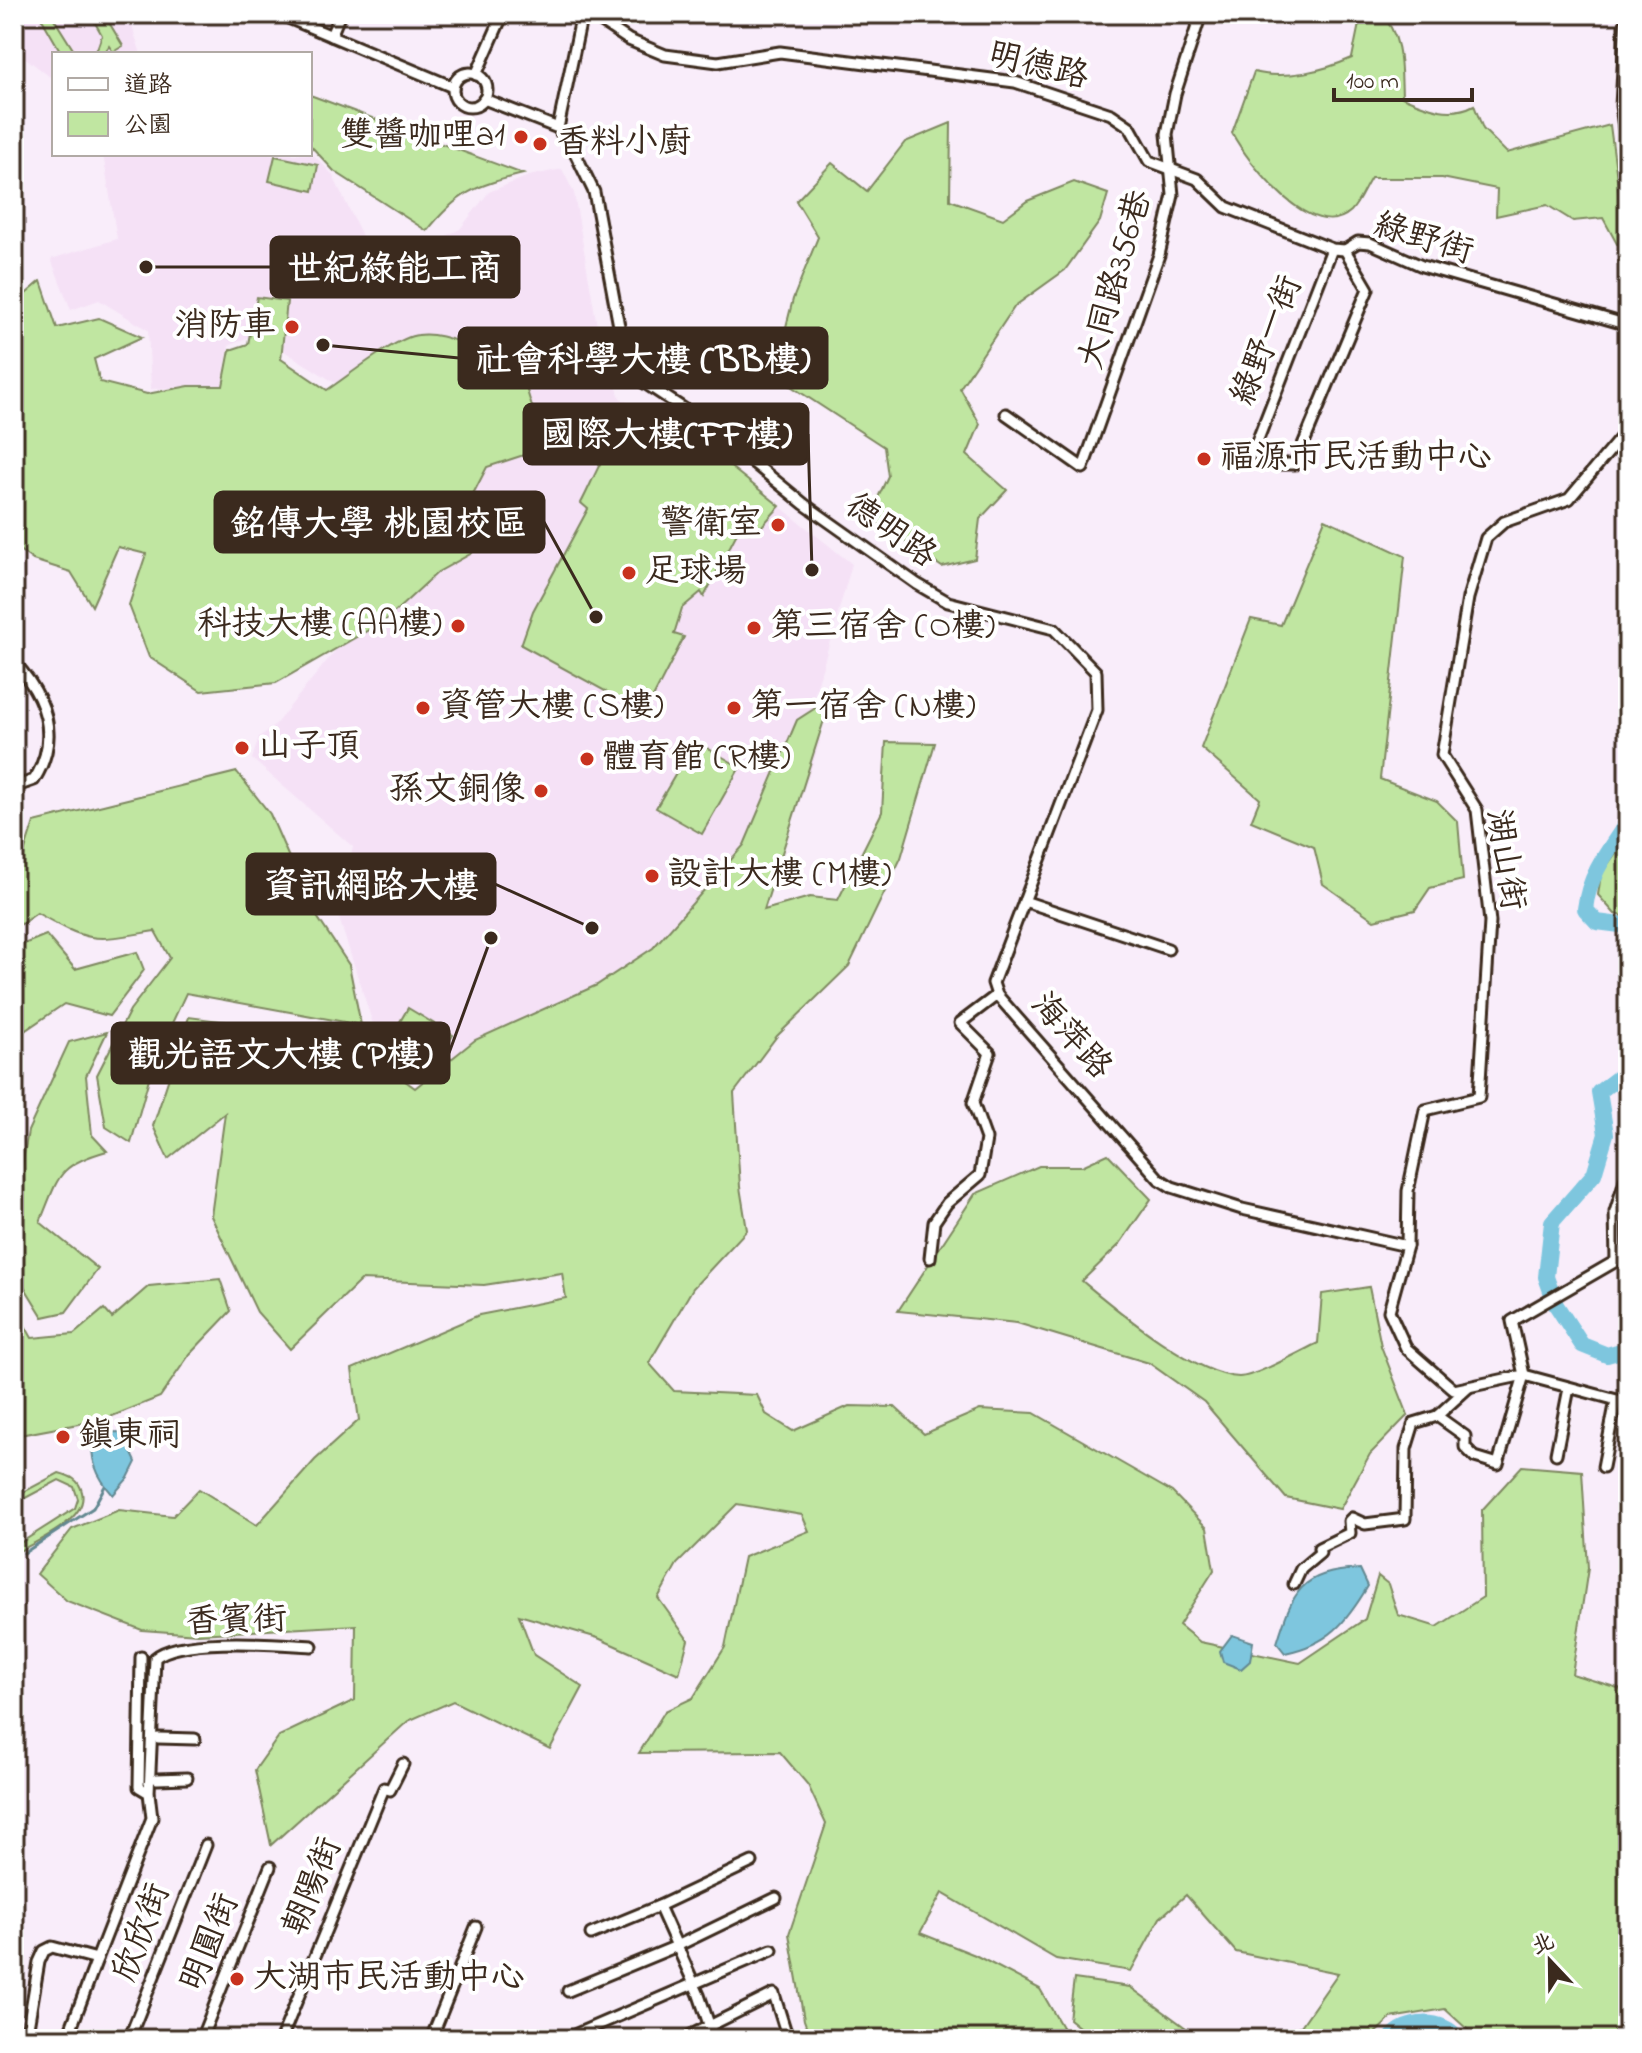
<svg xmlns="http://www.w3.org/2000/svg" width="1642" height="2053" viewBox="0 0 1642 2053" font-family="'Indie Flower','LXGW WenKai TC',sans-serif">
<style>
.built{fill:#f5e1f6}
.green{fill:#c0e6a1;stroke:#7e8860;stroke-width:2}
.water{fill:#7ec6de;stroke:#638891;stroke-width:2}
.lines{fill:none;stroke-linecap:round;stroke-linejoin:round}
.stream{stroke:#638891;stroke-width:3}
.river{stroke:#7ec6de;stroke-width:16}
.minor-casing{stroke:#3b2a1e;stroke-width:15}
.minor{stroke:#fff;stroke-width:9}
.poi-dot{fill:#c8321e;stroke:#fff;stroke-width:3}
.labels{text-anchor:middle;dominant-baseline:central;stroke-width:8;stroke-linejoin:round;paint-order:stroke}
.street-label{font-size:34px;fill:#3b2a1e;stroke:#fff}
.poi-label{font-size:34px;fill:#3b2a1e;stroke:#fff;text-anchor:start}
.leader{fill:none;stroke:#3b2a1e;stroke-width:3}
.callout-dot{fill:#3b2a1e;stroke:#fff;stroke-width:3}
.callout{fill:#3b2a1e;stroke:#3b2a1e;stroke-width:3}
.callout-label{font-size:36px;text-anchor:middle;font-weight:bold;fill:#fff}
</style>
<rect width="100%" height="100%" fill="#f9edfa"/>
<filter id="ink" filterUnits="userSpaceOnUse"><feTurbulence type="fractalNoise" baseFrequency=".0125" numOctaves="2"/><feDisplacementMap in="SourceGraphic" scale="16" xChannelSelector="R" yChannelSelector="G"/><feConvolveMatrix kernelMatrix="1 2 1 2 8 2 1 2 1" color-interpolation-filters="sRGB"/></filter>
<g filter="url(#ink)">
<g class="built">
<path d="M14 14H128L141 54H54V80L14 49Z"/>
<path d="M310 151 332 174 366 244 419 250 460 229 489 192 529 176 562 169 574 193 603 360 612 372 620 398 629 403 631 412 662 417 684 430 852 564 814 697 820 742 792 825 676 983 440 1089 380 1046 337 912 353 847 252 759 259 737 274 726 335 651 376 583 385 414 284 351 257 323 259 332 229 346 222 385 151 389 148 330 99 300 71 310 51 259 117 239 103 154H310Z"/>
</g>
<g class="green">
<path d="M39 14H51L76 54H62Z"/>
<path d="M90 14H104L123 46 113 52 109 46 104 54H87L97 49 102 35Z"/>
<path d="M1361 14H1380C1403 33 1401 70 1402 97 1426 107 1450 118 1474 105L1483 129 1507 153 1610 125 1619 194 1628 221V242L1617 244 1603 218 1573 221 1547 205 1496 216 1497 189 1442 178H1371C1365 187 1359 203 1351 211 1313 246 1248 163 1232 133L1254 72C1285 80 1323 71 1352 58Z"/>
<path d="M310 95 523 174C475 186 458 192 427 231L334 171 310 145Z"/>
<path d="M951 123 950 200 1003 219 1027 201 1074 182 1108 194 1100 221 1065 270 1015 306 960 388 980 424 967 455 1007 490 980 519 975 559 942 567 869 517 888 476 884 447 774 375 793 299 818 237 796 201 832 163 867 191 905 142Z"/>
<path d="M275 156 318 165 313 191 269 181Z"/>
<path d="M41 281 57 328 99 318 142 337 94 359 100 382 147 394 189 386H223L230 350 248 344 257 297 287 301 281 359 327 390C347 377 396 337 418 335 451 330 494 360 522 374L535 417 527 454 487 467 473 494 479 521 472 553 438 572 386 620 276 683 201 691 149 657 129 605 146 554 118 547 92 606 71 572 33 560 14 546V452L22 424 14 422V304Z"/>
<path d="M651 414 684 430 780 506 762 526 749 533 739 529 704 597 701 592 682 608 674 634 684 637 645 713 521 645 533 611 588 509 581 503C597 474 614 417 651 414Z"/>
<path d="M1325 519 1405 556 1380 779 1437 801 1458 822 1463 880 1430 888 1415 910 1374 920 1323 884 1314 847 1251 821 1260 799 1201 748 1251 619 1281 625Z"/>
<path d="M831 698 764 910 810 897 838 900 882 812 886 742 935 743 901 858 849 966 777 1036 734 1093 740 1187 747 1230 693 1288 649 1363 674 1391 757 1395 766 1414 793 1431 849 1406 895 1407 924 1434 980 1410 1034 1413 1172 1492 1207 1528 1214 1570 1179 1625 1200 1642 1300 1663 1365 1619 1378 1576 1388 1584 1398 1615 1437 1627 1483 1597 1482 1510 1522 1466 1582 1471 1588 1568 1572 1674 1628 1691V2039H1478L1445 2009 1391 2018 1369 2039H1246L1301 2026 1338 1973 1236 1952 1186 1895 1160 1918 1131 1971 1056 1959 942 1893 920 1933 975 1955 1040 1989 1063 2029 980 2039H811L804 2020 789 1934 826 1824 808 1785 780 1752 639 1753 665 1711 693 1698 725 1647 744 1557 809 1531 802 1515 737 1504 677 1564 658 1598 688 1640 679 1674 598 1638 519 1615 534 1655 583 1687 550 1749 453 1701 408 1721 271 1845 255 1770 279 1736 355 1700 356 1625 198 1634 142 1630 67 1601 37 1574 72 1529 119 1510 173 1516 199 1489 257 1525 315 1460 359 1420 352 1369 479 1315 566 1298 562 1273 484 1285 361 1280 290 1349 257 1312 211 1216 225 1113 168 1159 153 1126 189 1017 344 1037 415 1088 475 1040 597 985 653 948 744 845 797 720Z"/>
<path d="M695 741 740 767 702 834 656 808Z"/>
<path d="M237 772 270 814 310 906 349 965 361 1025 186 993 153 1064 131 1143 106 1127 97 1075 130 1010 170 958 155 931C93 941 92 944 37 913L14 929V872L17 875 34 822Z"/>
<path d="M1628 836V917L1615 914 1598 895 1601 874Z"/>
<path d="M46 935 75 969 137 952 144 970 109 1016 64 1004 14 1038V948Z"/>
<path d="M408 1008 453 1035 433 1068 388 1042Z"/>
<path d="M107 1032 86 1076 92 1135 107 1151C57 1165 59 1176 40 1222L98 1269 66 1312 43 1317 14 1270V1213L28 1131 69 1042Z"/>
<path d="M1108 1154 1151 1199 1119 1245 1082 1281C1116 1309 1194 1375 1239 1377 1255 1377 1301 1351 1318 1343L1322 1294 1369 1287 1381 1346 1408 1415 1370 1454 1340 1509 1286 1498 1204 1402 1149 1363 1017 1323 898 1311 975 1194 1039 1166H1082Z"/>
<path d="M220 1279 231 1311 190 1354 160 1397 105 1419 14 1436V1306L32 1338 74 1334 104 1309 112 1318 149 1286Z"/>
<path d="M59 1473C70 1476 79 1479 82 1492 89 1520 34 1542 14 1554V1547L75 1508 78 1499 74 1487 59 1480 14 1504V1497Z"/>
<path d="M1074 1979 1130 1987 1201 2039H1094L1069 2019Z"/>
</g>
<g class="water">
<path d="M122 1432 136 1462 128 1478 113 1495C96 1476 89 1458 93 1433Z"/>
<path d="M1360 1569 1368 1586C1346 1623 1329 1644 1285 1653L1277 1643C1293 1591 1300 1572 1360 1569Z"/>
<path d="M1232 1635 1253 1642 1250 1661 1241 1669 1223 1662 1220 1651Z"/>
</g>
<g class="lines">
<path class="stream" d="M24 1553 93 1508 105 1486"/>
<g class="river">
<path d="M1628 821C1609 850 1589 874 1585 909L1597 922 1628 926"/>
<path d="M1628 1070 1599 1092 1606 1134 1594 1174 1552 1222 1546 1277 1556 1305 1582 1345 1607 1355 1628 1349"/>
<path d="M1391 2039C1405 2019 1444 2018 1458 2039"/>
</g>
<defs>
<g id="minor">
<path d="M279 14 453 87"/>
<path d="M590 14 629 40 665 55 718 62 780 52 1015 82 1111 114 1130 127 1149 161 1197 179 1226 207 1332 249 1345 250 1358 242 1370 243 1422 266 1628 325"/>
<path d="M1626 14 1621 106 1628 156"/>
<path d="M331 36 340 14"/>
<circle cx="470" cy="90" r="17"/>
<path d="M476 75 503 14"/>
<path d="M484 99 558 128 576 155 594 192 624 353 637 378 701 420 804 504 917 584 948 602 1054 629 1096 672 1097 710 993 983 997 995 1159 1179 1172 1187 1242 1209 1407 1246"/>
<path d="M558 128 582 14"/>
<path d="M1332 249 1253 452 1276 464H1295L1368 289 1345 250"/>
<path d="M1006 414 1083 468 1159 255 1173 195 1167 134 1175 94 1201 14"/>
<path d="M1628 429 1569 499 1504 522 1486 538 1468 598 1442 755 1477 810 1490 922 1479 1097 1425 1110 1408 1191 1407 1246 1389 1311 1406 1348 1454 1390 1524 1375 1628 1403"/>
<path d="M14 662C46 697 61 737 34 780L14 787"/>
<path d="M1024 901 1168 949"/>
<path d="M930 1258 934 1222 947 1203 980 1175 986 1139 973 1103 990 1053 960 1023 997 995"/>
<path d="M1437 1416 1465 1436V1447L1475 1457 1498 1464 1524 1375 1512 1321 1616 1261 1615 1212 1628 1171"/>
<path d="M1556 1454 1569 1388"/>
<path d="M1603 1467 1616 1400"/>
<path d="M1294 1584 1301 1569 1320 1553 1319 1548 1350 1533 1349 1521 1352 1518 1365 1524 1405 1519 1406 1449 1414 1423 1437 1416 1469 1387"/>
<path d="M158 1738 195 1739"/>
<path d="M157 1779 187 1778"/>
<path d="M149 1793 155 1658C179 1636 278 1644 312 1646"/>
<path d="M659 1906 699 1995 714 2039"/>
<path d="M591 1934 659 1906 752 1862"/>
<path d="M97 1959 152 1818 149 1793 139 1787 141 1657"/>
<path d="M568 1991 677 1946 776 1898"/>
<path d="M26 2039 39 1962 44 1951 52 1947 97 1959 67 2039"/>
<path d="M129 2039 206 1845"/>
<path d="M201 2039 270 1867"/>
<path d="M281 2039 384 1788 390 1790 403 1764"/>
<path d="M431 2039 476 1927"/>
<path d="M565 2039 772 1950"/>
<path d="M683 2039 774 1994 788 2039"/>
</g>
</defs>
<use href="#minor" class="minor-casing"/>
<use href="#minor" class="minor"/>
</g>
</g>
<g class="poi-dot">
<circle cx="521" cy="137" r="8"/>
<circle cx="540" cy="144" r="8"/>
<circle cx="292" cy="327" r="8"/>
<circle cx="1204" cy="459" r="8"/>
<circle cx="778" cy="525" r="8"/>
<circle cx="629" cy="573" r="8"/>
<circle cx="458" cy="626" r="8"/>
<circle cx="754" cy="628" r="8"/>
<circle cx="423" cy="708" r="8"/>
<circle cx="734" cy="708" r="8"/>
<circle cx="242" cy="748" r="8"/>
<circle cx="587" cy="759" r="8"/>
<circle cx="541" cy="791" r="8"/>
<circle cx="652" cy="876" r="8"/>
<circle cx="63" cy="1437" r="8"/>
<circle cx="237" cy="1979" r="8"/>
</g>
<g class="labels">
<g class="street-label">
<text transform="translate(1038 67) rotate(14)">明德路</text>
<text transform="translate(1423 240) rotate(17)">綠野街</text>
<text transform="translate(1117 280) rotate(-74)">大同路356巷</text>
<text transform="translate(1268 341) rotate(-68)">綠野一街</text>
<text transform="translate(890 532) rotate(35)">德明路</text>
<text transform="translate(1504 860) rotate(81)">湖山街</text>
<text transform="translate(1070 1037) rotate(48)">海萍路</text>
<text transform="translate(236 1622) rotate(-2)">香賓街</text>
<text transform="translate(314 1887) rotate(-68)">朝陽街</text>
<text transform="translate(143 1933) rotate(-69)">欣欣街</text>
<text transform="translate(211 1943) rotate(-68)">明圓街</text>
</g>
<g class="poi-label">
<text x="505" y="137" text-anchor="end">雙醬咖哩a1</text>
<text x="556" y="144">香料小廚</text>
<text x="276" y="327" text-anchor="end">消防車</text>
<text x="1220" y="459">福源市民活動中心</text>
<text x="762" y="525" text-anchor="end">警衛室</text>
<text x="645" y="573">足球場</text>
<text x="442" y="626" text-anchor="end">科技大樓 (AA樓)</text>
<text x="770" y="628">第三宿舍 (O樓)</text>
<text x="439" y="708">資管大樓 (S樓)</text>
<text x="750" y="708">第一宿舍 (N樓)</text>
<text x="258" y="748">山子頂</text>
<text x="603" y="759">體育館 (R樓)</text>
<text x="525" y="791" text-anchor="end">孫文銅像</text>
<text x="668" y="876">設計大樓 (M樓)</text>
<text x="79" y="1437">鎮東祠</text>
<text x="253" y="1979">大湖市民活動中心</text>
</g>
</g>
<path class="leader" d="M146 267L271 267M323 345L459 358M812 570L808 434M596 617L544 522M592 928L495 884M491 938L449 1053"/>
<g class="callout-dot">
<circle cx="146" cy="267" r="8"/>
<circle cx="323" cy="345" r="8"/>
<circle cx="812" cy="570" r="8"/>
<circle cx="596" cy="617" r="8"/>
<circle cx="592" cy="928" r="8"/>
<circle cx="491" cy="938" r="8"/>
</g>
<g class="callout">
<rect x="271" y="237" width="248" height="60" rx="8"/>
<rect x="459" y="328" width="368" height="60" rx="8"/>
<rect x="524" y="404" width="284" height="60" rx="8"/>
<rect x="215" y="492" width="329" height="60" rx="8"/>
<rect x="247" y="854" width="248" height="60" rx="8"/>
<rect x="112" y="1023" width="337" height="60" rx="8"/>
</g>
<g class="callout-label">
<text x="395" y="280">世紀綠能工商</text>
<text x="643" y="371">社會科學大樓 (BB樓)</text>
<text x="666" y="446">國際大樓(FF樓)</text>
<text x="379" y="535">銘傳大學 桃園校區</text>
<text x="371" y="897">資訊網路大樓</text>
<text x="280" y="1066">觀光語文大樓 (P樓)</text>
</g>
<rect width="1642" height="2053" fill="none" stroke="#fff" stroke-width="48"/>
<rect x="24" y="24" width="1594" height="2005" fill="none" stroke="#3b2a1e" stroke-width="3" filter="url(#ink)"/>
<rect x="52" y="52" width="260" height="104" fill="#ffffff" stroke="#b1aaa5" stroke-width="2"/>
<rect x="68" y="78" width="40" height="12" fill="#ffffff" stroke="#b1aaa5" stroke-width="2"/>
<text x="124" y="92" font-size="24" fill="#3b2a1e">道路</text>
<rect x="68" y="112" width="40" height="24" fill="#c0e6a1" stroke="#b1aaa5" stroke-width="2"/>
<text x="124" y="132" font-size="24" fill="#3b2a1e">公園</text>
<g transform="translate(1550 1961) rotate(338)" stroke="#ffffff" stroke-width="6" paint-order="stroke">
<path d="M0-6L14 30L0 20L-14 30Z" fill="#3b2a1e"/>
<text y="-12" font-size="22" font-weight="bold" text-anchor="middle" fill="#3b2a1e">北</text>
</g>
<path d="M1334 88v12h138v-12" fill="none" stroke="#3b2a1e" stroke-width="4"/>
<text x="1346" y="88" font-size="24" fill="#3b2a1e" stroke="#ffffff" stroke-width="6" paint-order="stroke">100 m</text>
</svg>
